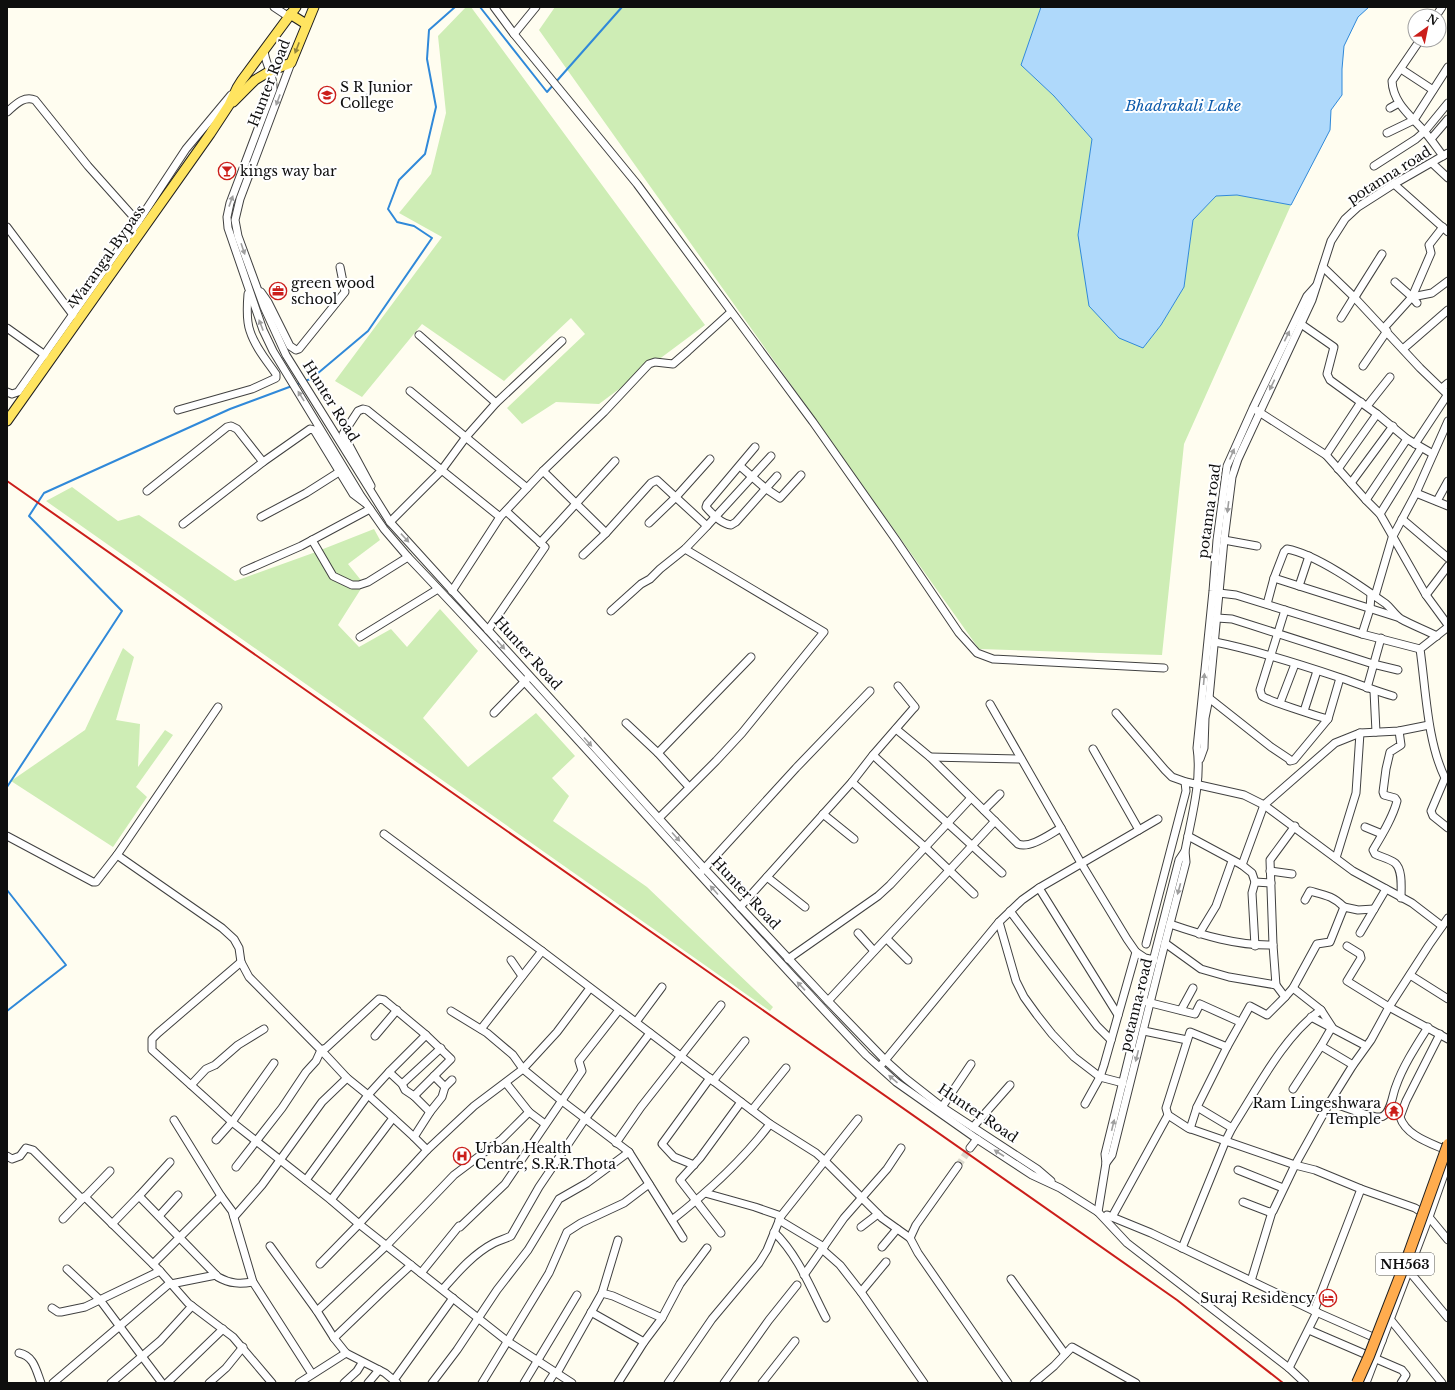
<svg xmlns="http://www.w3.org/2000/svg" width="1455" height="1390" viewBox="0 0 1455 1390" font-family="'Libre Baskerville',serif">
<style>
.green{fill:#ceedb5}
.water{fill:#afd9fb;stroke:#3089d9}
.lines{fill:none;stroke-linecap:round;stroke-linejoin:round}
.stream{stroke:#3089d9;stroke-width:2}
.minor-tunnel{stroke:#dbd9ce;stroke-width:7;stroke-dasharray:7 3.5;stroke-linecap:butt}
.minor-casing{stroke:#414141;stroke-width:9}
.major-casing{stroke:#1f1f1f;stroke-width:11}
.minor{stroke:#fff;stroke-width:7}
.major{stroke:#ffe460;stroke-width:9}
.rail{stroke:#cb1e1a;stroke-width:2}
.highway-bridge-casing{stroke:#1f1f1f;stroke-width:12;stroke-linecap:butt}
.highway-bridge{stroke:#ffac4e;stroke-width:10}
.oneway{fill:#93843b}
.oneway2{fill:#9f9f9f}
.labels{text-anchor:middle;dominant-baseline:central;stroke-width:4;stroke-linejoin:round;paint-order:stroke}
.shield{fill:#fff;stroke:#565656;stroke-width:1}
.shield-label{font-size:13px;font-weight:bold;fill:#0e0e0e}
.street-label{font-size:14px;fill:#0e0e0e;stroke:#fff}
.poi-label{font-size:14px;fill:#0e0e0e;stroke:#fff;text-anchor:start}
.water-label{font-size:15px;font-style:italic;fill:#0c5aab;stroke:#fff}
</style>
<rect width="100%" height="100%" fill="#fffdf0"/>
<g class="green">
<path d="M466 7H471L705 325 599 404 556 402 522 424 507 408 585 334 571 318 504 381 422 324 362 397 335 381 442 237 399 213 431 174 446 113 438 36Z"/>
<path d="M555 7H1041L1021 65 1054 96 1092 139 1078 235 1143 348 1161 325 1184 287 1193 220 1216 196 1237 195 1291 205 1184 444 1162 655 979 649 539 30Z"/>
<path d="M72 487 118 521 139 515 235 581 313 553 374 529 380 540 348 564 364 584 338 625 359 647 391 629 407 647 440 609 478 651 423 718 468 767 536 713 575 756 552 778 569 796 553 821 647 887 773 1007 770 1011 46 501Z"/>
<path d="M123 648 134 657 116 720 140 724 138 767 165 730 173 735 136 787 147 797 113 847 11 781 85 730Z"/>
</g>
<path class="water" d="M1041 7H1369L1358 17 1344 46 1342 69V95L1331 110 1330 130 1291 205 1237 195 1216 196 1193 220 1184 287 1161 325 1143 348 1119 338 1089 306 1078 235 1092 139 1054 96 1021 65Z"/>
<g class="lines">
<g class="stream">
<path d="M480 7 547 92 622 7"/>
<path d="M304 381 311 379 368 331 432 238 414 226 397 222 388 209 399 180 425 154 436 107 427 59 429 30 455 7"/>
<path d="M7 787 122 611 29 516 44 493 230 409 300 383"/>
<path d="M7 890 66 965 7 1011"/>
</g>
<path class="minor-tunnel" d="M958 1166 970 1148"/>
<defs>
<g id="minor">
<path d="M274 7 289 17"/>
<path d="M494 7 514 34 637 184 813 422 896 540 959 633 977 653 993 659 1164 668"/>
<path d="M1436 16 1442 7"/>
<path d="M514 34 536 7"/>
<path d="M1420 40 1392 81C1393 103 1411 116 1424 131 1431 139 1437 148 1443 156"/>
<path d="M264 50C265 64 274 74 273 89L230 203 227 217 228 228 263 330 273 351 361 496 384 529 408 557C564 720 711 891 866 1055L896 1082 977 1139 1032 1175 1060 1188 1098 1212 1127 1243 1289 1368 1305 1383"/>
<path d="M291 63 240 199 235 220 238 236 264 307 286 355 390 522 704 868 828 1001 885 1060 905 1078 942 1107 1037 1169 1051 1181"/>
<path d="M1401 69 1433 90"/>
<path d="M1390 108 1399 103"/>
<path d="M7 112C15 105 24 95 35 100L88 166 138 222"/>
<path d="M1387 133 1414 120 1448 67"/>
<path d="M1431 139 1448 119"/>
<path d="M1432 163 1448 178"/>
<path d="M1374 166 1416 139 1425 131 1448 103"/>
<path d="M1394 184 1448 232"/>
<path d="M7 227 73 315"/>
<path d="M1323 267 1354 297 1420 368 1447 394"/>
<path d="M1395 282 1412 297"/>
<path d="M261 292 268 302 290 346 296 350 299 349 345 292 340 267"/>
<path d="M1355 297 1382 254"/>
<path d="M1417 303 1412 297 1431 253 1429 245 1443 227"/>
<path d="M1341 318 1354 297"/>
<path d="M1301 324 1334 347 1327 374 1330 380 1377 414 1407 439 1433 454"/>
<path d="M7 328 45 355"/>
<path d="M1384 328 1412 297 1432 293 1448 281"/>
<path d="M419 335 496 403"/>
<path d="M1403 349 1448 310"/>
<path d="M1363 366 1387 331"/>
<path d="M1442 388 1448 383"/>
<path d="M410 391 527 488"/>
<path d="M7 392 12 394 18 392 138 222 186 149 231 95"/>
<path d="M1367 406 1390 377"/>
<path d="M178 410 252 389 276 378V374C267 361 255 347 250 331 246 320 247 306 248 294"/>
<path d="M1256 410 1326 455 1366 500 1380 514 1426 595 1448 625"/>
<path d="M1415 444 1448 394"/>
<path d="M755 447 707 504 706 507C712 514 721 524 731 525L736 522 777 476"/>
<path d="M1326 455 1361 402"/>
<path d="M740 466 765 488 780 498 801 475"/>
<path d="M1338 469 1377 414"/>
<path d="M543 471 606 533 651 483 657 480 707 526"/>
<path d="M1351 483 1393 426"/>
<path d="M371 486 343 434 358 411 363 409 367 410 500 517"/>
<path d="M147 491 227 427 231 426 237 429 263 462"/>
<path d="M1416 493 1448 506"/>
<path d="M1366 500 1407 439"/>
<path d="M1437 501 1448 481"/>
<path d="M1380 514 1421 448"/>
<path d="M261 517 306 493 339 472"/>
<path d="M1402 519 1448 558"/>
<path d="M390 522 441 471 466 437 496 403 562 341"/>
<path d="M649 523 676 497 710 459"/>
<path d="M183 524 263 462 310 429 314 430 353 494 365 503"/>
<path d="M312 540 333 576 352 585H359L368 582 408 557"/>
<path d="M1224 540 1257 546"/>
<path d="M540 543 615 461"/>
<path d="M583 555 606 533"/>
<path d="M1309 556 1299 586 1397 617"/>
<path d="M244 571 301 546 370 509"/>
<path d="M1274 578 1299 586"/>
<path d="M452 591 500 517 543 471 604 412 649 364 655 362 673 364 688 351 731 312"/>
<path d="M1219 593 1236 595 1362 634 1420 649"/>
<path d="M1426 595 1448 566"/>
<path d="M1375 596 1392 538 1416 493 1448 421"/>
<path d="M1267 604 1274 578 1284 552 1287 549C1316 554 1362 587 1386 604 1391 608 1395 615 1401 619 1412 625 1425 630 1437 636"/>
<path d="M1285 610 1260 690C1261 692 1261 694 1262 696 1266 700 1319 717 1328 719"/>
<path d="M611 611 641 584 650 579 660 569 685 549 707 526 771 456"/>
<path d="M1217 618 1232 619 1251 625 1373 664 1398 670"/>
<path d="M1448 627 1420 649C1426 690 1427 741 1445 778L1431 811 1433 816 1448 828"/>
<path d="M488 630 545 547 506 511"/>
<path d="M1362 634 1370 609 1371 594"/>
<path d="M360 637 438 589"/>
<path d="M1215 642C1256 650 1302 665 1341 678 1359 684 1375 691 1393 696"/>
<path d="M1367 688 1381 638"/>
<path d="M1374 691 1376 732"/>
<path d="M1209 698 1271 747 1289 759 1290 761 1294 760 1328 719 1340 678"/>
<path d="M1280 703 1295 664"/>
<path d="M990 704 1081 863 1127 939 1136 952 1104 1065 1100 1077 1085 1104"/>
<path d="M1304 711 1317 671"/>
<path d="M494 713 527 679"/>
<path d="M1116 713 1165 770 1172 777 1186 782 1244 795 1264 805 1353 871 1412 903 1442 926"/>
<path d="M626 723 658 753"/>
<path d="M896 729 930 757 1018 844C1030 849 1050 834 1061 828"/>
<path d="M1399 731 1401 745 1390 752 1386 769 1383 792 1384 795 1395 798 1397 801C1393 817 1382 835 1373 850L1375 854C1381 857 1390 859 1395 863 1403 870 1401 888 1401 898"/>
<path d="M1093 749 1139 830"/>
<path d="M873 755 1002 873"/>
<path d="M930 757 1021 759"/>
<path d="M1200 759 1204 748 1205 718 1209 698 1224 540 1232 477 1238 459 1312 300 1331 241 1345 219 1358 207 1394 184 1448 153"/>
<path d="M852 782 925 847 974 894"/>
<path d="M689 787 658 753 751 657"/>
<path d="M984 810 1000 794"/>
<path d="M823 814 854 839"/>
<path d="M659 818 716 761 742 733 824 632 685 549"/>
<path d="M1365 827 1382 834"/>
<path d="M384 834 542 951 770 1124 816 1153 825 1161 882 1218 910 1238"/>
<path d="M7 836 93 882H96L117 855 218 707"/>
<path d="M1188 836 1242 865 1252 873 1255 882 1252 893 1255 946"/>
<path d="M117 855 222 928 234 939 239 948 241 962 249 977 321 1050 347 1078 368 1095 414 1137 430 1112 442 1097 445 1087 452 1080"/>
<path d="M1336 858 1356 793 1360 733"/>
<path d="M1242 865 1264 805 1335 743 1360 733 1399 731 1429 725"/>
<path d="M702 871 796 768 870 691"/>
<path d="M1270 871 1292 874"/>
<path d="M767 877 805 907"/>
<path d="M1255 882 1271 883"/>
<path d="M1039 888 1118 1015"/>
<path d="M1305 900 1310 891C1325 895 1333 896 1344 907"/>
<path d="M740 907 852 782 873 755 913 709 915 707 898 686"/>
<path d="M1010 911 1097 1026 1111 1040"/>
<path d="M999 922 1016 981 1024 997 1037 1015 1052 1034 1074 1057 1100 1077 1123 1083"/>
<path d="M1170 924C1202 935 1238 946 1273 945"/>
<path d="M858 933 874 951"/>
<path d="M1360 933 1386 889"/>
<path d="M1199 934 1216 906 1232 861"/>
<path d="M887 939 908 960"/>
<path d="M1165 943 1201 969 1229 977 1276 985 1273 945 1270 860 1295 826"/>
<path d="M1146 944 1186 791 1185 782"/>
<path d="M1347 946 1360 954 1361 958 1347 981 1389 1007 1448 1039"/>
<path d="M1136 952 1145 958 1154 960"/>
<path d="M788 959 878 896 890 885 971 798"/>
<path d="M511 960 522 976"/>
<path d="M241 962 158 1033 152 1039V1050L232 1122 331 1200 359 1224 507 1341 572 1383"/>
<path d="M1410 975 1448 999"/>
<path d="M1276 985 1285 997"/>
<path d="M1293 988 1321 1010 1332 1027 1321 1046 1293 1089"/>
<path d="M828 1001 995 821"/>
<path d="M1147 1002 1195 1014 1200 1004 1240 1022"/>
<path d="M1181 1010 1193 988"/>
<path d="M451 1011 487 1033 513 1055 523 1069 562 1101 629 1152 683 1238"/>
<path d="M1311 1017 1366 1046"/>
<path d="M636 1022 662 987"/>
<path d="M481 1029 542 951"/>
<path d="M1144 1031 1187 1040"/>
<path d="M1440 1034 1406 1101 1400 1117C1406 1136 1431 1143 1448 1151"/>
<path d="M375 1036 397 1010"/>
<path d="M1321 1046 1353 1065"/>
<path d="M882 1064 999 922 1022 900 1039 888 1158 819"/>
<path d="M389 1072 402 1084 405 1090 414 1096 430 1112"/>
<path d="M434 1076 445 1087"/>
<path d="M713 1081 745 1041"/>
<path d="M506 1083 529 1112"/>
<path d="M402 1084 441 1048"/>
<path d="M191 1085 206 1069 215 1065 238 1045 264 1029"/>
<path d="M1330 1102C1339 1105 1372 1118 1380 1117 1391 1116 1392 1095 1396 1086 1403 1066 1416 1046 1428 1027"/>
<path d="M942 1107 971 1064"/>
<path d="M1197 1107 1232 1128"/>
<path d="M752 1110 786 1068"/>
<path d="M1168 1115 1188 1128 1295 1165 1315 1170 1361 1189 1415 1208 1429 1217 1448 1240"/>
<path d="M174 1120 221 1196 232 1211 253 1282 312 1374"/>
<path d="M973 1127 1010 1085"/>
<path d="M1190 1129 1197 1107 1227 1047"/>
<path d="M414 1137 427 1150"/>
<path d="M216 1140 232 1122 274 1063"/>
<path d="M616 1143 641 1107 721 1005"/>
<path d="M970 1148 977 1139"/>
<path d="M7 1156 12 1159 20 1156 26 1148 33 1150 82 1199"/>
<path d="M1106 1163 1112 1155 1165 943 1186 862 1185 851"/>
<path d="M694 1165 674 1157 662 1144 710 1078"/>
<path d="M958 1166 916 1225 910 1238 918 1253 1008 1383"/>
<path d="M236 1167 282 1108 306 1072 316 1061 321 1050 326 1048 379 999 384 1000 426 1035 451 1059 414 1096"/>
<path d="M1238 1170 1283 1188"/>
<path d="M110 1171 85 1197 160 1271 188 1303 233 1337 272 1383"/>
<path d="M306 1180 368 1095 389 1072 426 1035"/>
<path d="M705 1193 755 1207 781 1216"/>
<path d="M139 1196 170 1162"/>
<path d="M331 1200 393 1118"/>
<path d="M1243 1202 1269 1212 1273 1211 1295 1165 1330 1102 1353 1065 1371 1040 1389 1007 1429 945 1448 918"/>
<path d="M1098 1212 1106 1163 1105 1154 1143 1000 1179 860 1185 851C1191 819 1202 781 1197 748L1213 591 1217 540 1227 466 1253 408 1307 296 1316 286"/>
<path d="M1107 1215 1151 1233 1314 1311 1382 1341"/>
<path d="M159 1216 178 1195"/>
<path d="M234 1217 262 1185 322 1102 347 1078"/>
<path d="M1112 1217 1168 1115 1166 1108 1190 1032 1227 1047 1250 1006 1267 1015 1285 997 1293 988 1317 944 1330 942 1344 907 1358 910 1374 909"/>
<path d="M63 1219 84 1197"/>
<path d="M672 1220C709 1191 742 1161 770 1124"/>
<path d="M779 1220 824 1247"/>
<path d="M112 1224 139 1196 218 1277C230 1284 240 1284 253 1282"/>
<path d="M861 1227 878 1214"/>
<path d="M774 1232C798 1255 811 1289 826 1318"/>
<path d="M721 1233 680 1180 700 1158 741 1102"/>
<path d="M270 1246 317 1311 334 1338 346 1353 385 1373 397 1383"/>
<path d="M882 1247 897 1229"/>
<path d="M1182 1248 1226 1140 1232 1128C1256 1091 1284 1035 1321 1010"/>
<path d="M823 1250 840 1265 861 1292 924 1383"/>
<path d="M153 1264 221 1196"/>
<path d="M320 1264 359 1224 427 1150 474 1106 523 1069 557 1032 590 988"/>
<path d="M67 1269 100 1300 162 1383"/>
<path d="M1409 1271 1448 1318"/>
<path d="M421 1273 459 1226 460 1227 505 1184 582 1071 579 1061 619 1010"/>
<path d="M804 1275 844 1218 887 1169 901 1148"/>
<path d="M1011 1279 1065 1354"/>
<path d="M1251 1281 1272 1212"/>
<path d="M171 1284 216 1275"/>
<path d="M443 1289C458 1272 473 1254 494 1243 500 1240 505 1239 511 1236L539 1187 585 1119 650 1033"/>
<path d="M861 1292 886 1262"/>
<path d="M602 1293 613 1296 662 1318"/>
<path d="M52 1308 58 1312H61L85 1307 160 1271"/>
<path d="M317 1311 387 1245 454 1175 502 1139 529 1112 545 1124"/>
<path d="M1314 1311 1361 1189"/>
<path d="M591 1312 644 1342"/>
<path d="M1390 1319 1442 1383"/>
<path d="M1309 1330 1402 1370 1406 1375 1401 1383"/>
<path d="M334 1338 384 1290 411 1265"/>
<path d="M19 1353C34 1356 36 1370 41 1383"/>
<path d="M1289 1368 1317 1312"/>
<path d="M557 1373 602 1293 618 1240"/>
<path d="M394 1380 453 1298"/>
<path d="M53 1383 170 1283"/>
<path d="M111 1383 160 1341 192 1306"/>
<path d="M167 1383 223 1329"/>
<path d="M209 1383 226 1368 243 1347"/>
<path d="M299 1383 346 1353"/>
<path d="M344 1383 357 1371 362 1363"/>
<path d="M368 1383 379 1370"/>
<path d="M432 1383 457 1350 497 1290 528 1250 559 1199 587 1183 629 1152"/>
<path d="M482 1383 549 1273 567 1232 581 1223 624 1203 649 1184"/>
<path d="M524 1383 577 1295"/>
<path d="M548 1383 555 1372"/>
<path d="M618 1383 644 1342 662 1318 680 1284 707 1248"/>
<path d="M668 1383 712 1319 759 1263 767 1250 781 1216 858 1119"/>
<path d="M724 1383 769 1320 797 1285"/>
<path d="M762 1383 795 1341"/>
<path d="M1034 1383 1054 1366 1072 1347 1136 1383"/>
<path d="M1366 1383 1429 1217 1448 1163"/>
</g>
<g id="major">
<path d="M290 14 306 24"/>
<path d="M233 102 255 80 270 71 291 63 314 7"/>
<path d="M7 421 210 134 229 105 237 88 242 80 296 7"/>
</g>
</defs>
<use href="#minor" class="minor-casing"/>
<use href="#major" class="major-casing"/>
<use href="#minor" class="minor"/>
<use href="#major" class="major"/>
<path class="rail" d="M7 481 1177 1300 1283 1383"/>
<defs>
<path id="highway-bridge" d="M1357 1383 1369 1356 1409 1253 1448 1144"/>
</defs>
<use href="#highway-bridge" class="highway-bridge-casing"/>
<use href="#highway-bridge" class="highway-bridge"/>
</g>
<defs><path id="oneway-solid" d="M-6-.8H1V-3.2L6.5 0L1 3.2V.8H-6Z"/></defs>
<use class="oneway" href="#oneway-solid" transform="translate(297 48) rotate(111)"/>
<g class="oneway2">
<use href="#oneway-solid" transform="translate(278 100) rotate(110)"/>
<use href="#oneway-solid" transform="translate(231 201) rotate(-70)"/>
<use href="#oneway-solid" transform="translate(243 249) rotate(71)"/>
<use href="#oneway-solid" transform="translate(261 325) rotate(-111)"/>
<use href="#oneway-solid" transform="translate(1287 336) rotate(-64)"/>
<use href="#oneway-solid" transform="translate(1272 385) rotate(116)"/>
<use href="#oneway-solid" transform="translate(301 396) rotate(-122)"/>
<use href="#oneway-solid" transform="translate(1232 454) rotate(-66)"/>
<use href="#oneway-solid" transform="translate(1228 507) rotate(97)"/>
<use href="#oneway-solid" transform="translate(405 538) rotate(47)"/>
<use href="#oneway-solid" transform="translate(501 645) rotate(48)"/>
<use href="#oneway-solid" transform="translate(1204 679) rotate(-85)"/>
<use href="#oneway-solid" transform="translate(588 742) rotate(48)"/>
<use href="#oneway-solid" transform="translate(676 837) rotate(48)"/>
<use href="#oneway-solid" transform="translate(1179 889) rotate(105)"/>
<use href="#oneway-solid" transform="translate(714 890) rotate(-132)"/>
<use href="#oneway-solid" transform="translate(801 986) rotate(-133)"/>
<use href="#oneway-solid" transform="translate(1137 1056) rotate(104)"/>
<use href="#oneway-solid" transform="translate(893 1079) rotate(-139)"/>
<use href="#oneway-solid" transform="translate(1113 1125) rotate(-76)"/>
<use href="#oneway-solid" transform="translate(999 1153) rotate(-147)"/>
</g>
<defs>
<symbol id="university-ring" viewBox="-11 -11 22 22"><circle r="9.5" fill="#fff" stroke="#cb1e1a" stroke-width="1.5"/><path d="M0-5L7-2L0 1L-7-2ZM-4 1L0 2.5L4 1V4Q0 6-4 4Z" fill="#cb1e1a"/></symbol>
<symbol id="bar-ring" viewBox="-11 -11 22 22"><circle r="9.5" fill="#fff" stroke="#cb1e1a" stroke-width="1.5"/><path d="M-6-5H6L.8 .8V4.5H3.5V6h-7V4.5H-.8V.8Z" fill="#cb1e1a"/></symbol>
<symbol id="office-ring" viewBox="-11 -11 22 22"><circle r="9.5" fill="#fff" stroke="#cb1e1a" stroke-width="1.5"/><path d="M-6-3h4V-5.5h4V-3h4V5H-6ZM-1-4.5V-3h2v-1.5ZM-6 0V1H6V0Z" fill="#cb1e1a"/></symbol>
<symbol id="temple-ring" viewBox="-11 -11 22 22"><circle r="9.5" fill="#fff" stroke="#cb1e1a" stroke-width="1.5"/><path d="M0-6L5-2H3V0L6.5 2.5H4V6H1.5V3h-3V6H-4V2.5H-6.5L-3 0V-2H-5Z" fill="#cb1e1a"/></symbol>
<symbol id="hospital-ring" viewBox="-11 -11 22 22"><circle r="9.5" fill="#fff" stroke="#cb1e1a" stroke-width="1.5"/><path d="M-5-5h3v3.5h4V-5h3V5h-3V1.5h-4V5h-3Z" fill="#cb1e1a"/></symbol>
<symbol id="hotel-ring" viewBox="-11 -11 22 22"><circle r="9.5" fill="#fff" stroke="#cb1e1a" stroke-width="1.5"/><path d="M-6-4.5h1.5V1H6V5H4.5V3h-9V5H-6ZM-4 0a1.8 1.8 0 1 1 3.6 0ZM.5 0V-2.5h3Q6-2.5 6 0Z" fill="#cb1e1a"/></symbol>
</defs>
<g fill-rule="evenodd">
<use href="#university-ring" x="317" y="85" width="20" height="20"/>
<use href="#bar-ring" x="217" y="161" width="20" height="20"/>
<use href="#office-ring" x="268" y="281" width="20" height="20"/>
<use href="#temple-ring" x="1384" y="1101" width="20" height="20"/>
<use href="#hospital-ring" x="452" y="1146" width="20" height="20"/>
<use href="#hotel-ring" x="1318" y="1288" width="20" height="20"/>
</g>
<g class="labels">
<rect class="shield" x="1376" y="1253" width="58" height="22" rx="3"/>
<g class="shield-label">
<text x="1405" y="1264">NH563</text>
</g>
<g class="street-label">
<text transform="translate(269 83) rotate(-69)">Hunter Road</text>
<text transform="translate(1389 175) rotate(-32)">potanna road</text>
<text transform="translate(107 256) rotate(-55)">Warangal Bypass</text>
<text transform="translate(331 401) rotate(58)">Hunter Road</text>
<text transform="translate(1209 511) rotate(-82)">potanna road</text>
<text transform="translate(528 653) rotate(48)">Hunter Road</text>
<text transform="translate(746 893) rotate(47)">Hunter Road</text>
<text transform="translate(1136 1005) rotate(-76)">potanna road</text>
<text transform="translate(978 1113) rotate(34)">Hunter Road</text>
</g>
<g class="poi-label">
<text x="340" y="87">S R Junior<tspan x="340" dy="16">College</tspan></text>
<text x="240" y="171">kings way bar</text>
<text x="291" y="283">green wood<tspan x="291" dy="16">school</tspan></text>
<text x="1381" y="1103" text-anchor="end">Ram Lingeshwara<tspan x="1381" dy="16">Temple</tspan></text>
<text x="475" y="1148">Urban Health<tspan x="475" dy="16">Centre, S.R.R.Thota</tspan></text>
<text x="1315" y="1298" text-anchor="end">Suraj Residency</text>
</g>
<g class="water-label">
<text x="1183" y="105">Bhadrakali Lake</text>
</g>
</g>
<rect width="1455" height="1390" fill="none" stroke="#0e0e0e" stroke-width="16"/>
<g transform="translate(1427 28) rotate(33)"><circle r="19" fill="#ffffff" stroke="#9f9f9f"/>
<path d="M0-3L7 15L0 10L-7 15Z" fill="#cb1e1a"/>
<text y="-6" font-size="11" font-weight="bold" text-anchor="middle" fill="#0e0e0e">N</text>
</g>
</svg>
